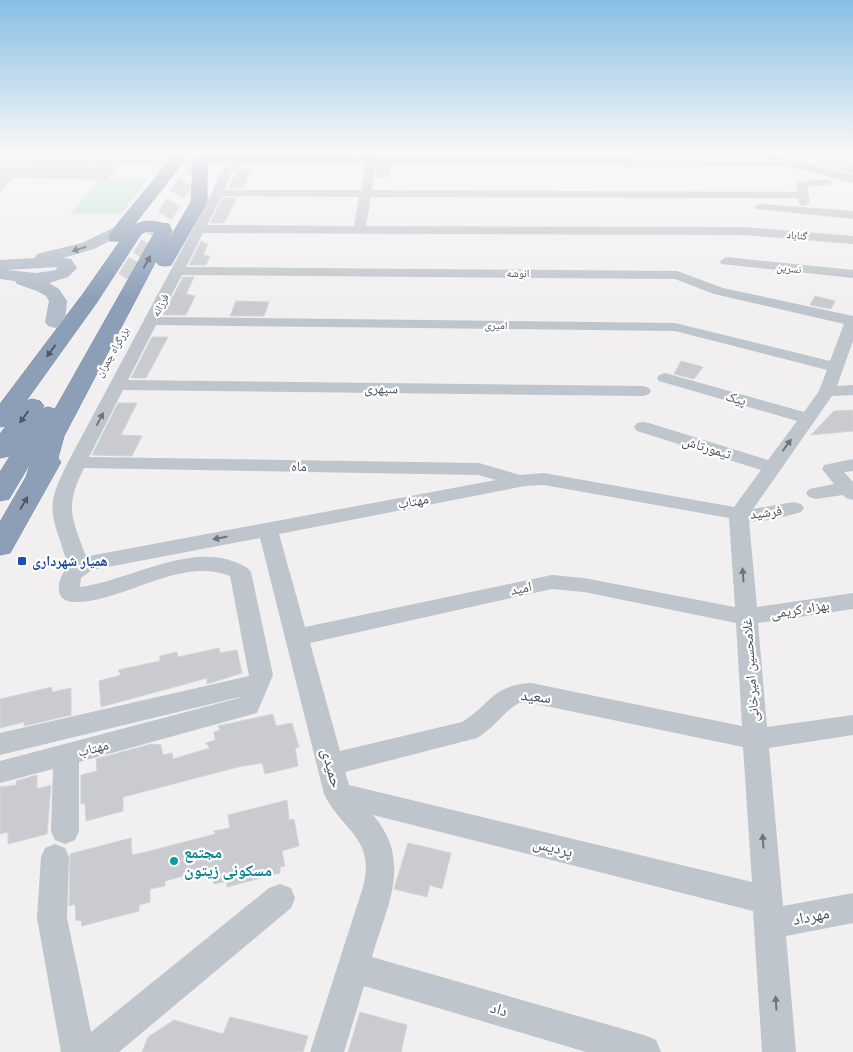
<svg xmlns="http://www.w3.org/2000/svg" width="853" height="1052" viewBox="0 0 853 1052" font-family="'DM Sans','Noto Naskh Arabic',sans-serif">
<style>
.medical{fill:#f8e5e2}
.green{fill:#c2e9d3}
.building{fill:#c9cbd1;stroke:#d3d5d9}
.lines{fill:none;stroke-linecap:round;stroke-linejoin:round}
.highway-tunnel-far1{stroke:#cfcfd1;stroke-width:16;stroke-dasharray:16 8;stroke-linecap:butt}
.highway-tunnel{stroke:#cfcfd1;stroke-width:20;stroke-dasharray:20 10;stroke-linecap:butt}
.highway-casing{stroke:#788aa3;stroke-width:1}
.minor{fill:#bfc5cc;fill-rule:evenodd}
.major{fill:#b2bdca;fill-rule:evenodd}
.highway{fill:#8c9fb7;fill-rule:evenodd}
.oneway{fill:#636c76}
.oneway2{fill:#505963}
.oneway3{fill:#6c747c}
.transit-dot{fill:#1a4fb4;stroke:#fff;stroke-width:2}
.culture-dot{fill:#0f9aa8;stroke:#fff;stroke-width:2}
.labels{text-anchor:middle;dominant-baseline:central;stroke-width:4.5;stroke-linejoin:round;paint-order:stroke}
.far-street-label{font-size:11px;fill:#49515a;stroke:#fff}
.street-label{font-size:14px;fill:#49515a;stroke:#fff}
.transit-label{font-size:14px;font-weight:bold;fill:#164399;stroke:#fff;text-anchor:start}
.near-street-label{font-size:16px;fill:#49515a;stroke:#fff}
.near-culture-label{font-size:16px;font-weight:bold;fill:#0d838f;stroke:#fff;text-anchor:start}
</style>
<rect width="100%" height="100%" fill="#f1efef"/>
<path class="medical" d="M0 153H170L167 156 0 155Z"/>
<path class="green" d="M100 179H148L121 214H70Z"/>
<g class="building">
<path d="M816 154 842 157 844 160 853 162V173L822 165Z"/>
<path d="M0 165 118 166 107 179 13 178 0 192Z"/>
<path d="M377 166H391L389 177H376Z"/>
<path d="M239 169H252L243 188H228Z"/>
<path d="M223 198H237L224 223H210Z"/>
<path d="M201 241 208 244 203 255 210 256 206 265H189Z"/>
<path d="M183 277H194L186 294 195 296 186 315H163Z"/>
<path d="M815 296 835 301 831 309 810 305Z"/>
<path d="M236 301 269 302 264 316H230Z"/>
<path d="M152 337H168L146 378H131Z"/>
<path d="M681 361 703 367 694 379 674 374Z"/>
<path d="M118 403H137L121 435 142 436 132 456 92 455Z"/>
<path d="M853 410V431L811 435 834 411Z"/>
<path d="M219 648 220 653 237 650 242 673 207 684V678L101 707 99 681 121 675 118 670 160 661V656L177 652 178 657Z"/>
<path d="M52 687V692L71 688V715L24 726V722L0 728V699Z"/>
<path d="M273 714 276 726 292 723 299 747 295 748 298 766 265 774 262 763 242 766 123 797V811L86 821 85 803 81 804V775L97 771 96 759 151 744 161 745 163 755 172 753 173 759 210 748 206 743 215 740 214 732 220 730 218 726Z"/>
<path d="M37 775V789L51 785 47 834 8 844V832L0 834V787L17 785 16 781Z"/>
<path d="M287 800 289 820 294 819 299 846 282 851 285 866 280 867V873L227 887V881L214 884 212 874 200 877 199 872 165 881V886L150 889V902L139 905V911L82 926 81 920 76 921 75 904 69 906 70 854 131 838 132 855 146 852 215 834 214 831 230 828 228 815Z"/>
<path d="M408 843 451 853 442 889 430 885 427 897 394 889Z"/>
<path d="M360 1012 407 1025 401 1052H348Z"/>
<path d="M230 1017 308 1036 303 1052H142L148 1037 174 1020 223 1034Z"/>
</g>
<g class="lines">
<path class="highway-tunnel-far1" d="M140 257 203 153"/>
<path class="highway-tunnel" d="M127 279 141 256"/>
<defs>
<path id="highway" d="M176 153H190L134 225 146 221 169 224 172 231 160 255 191 202 193 165 199 153H213L207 165V202L171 265 165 266 159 265 156 261 64 436 58 458 61 462 10 553 0 555V522L26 477 31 462 9 499 0 501V472L20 440 9 456 0 458V434L6 426 0 427V404L83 294 120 241H110L108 237 110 233ZM148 231 155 232 55 409 48 407 42 409 44 406 40 401 32 399 26 401 97 302 141 234Z"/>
</defs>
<use href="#highway" class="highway-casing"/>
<g class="minor">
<path d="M367 153H377L372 190 797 192V182L828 179 833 182 828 185 807 187 810 203 804 206 800 205 798 198 371 197 366 226 743 227 853 236V244L743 235 203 233 186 267 677 271 723 288 853 316V341L837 386 853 385V395L832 396 753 509 794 502 801 504 804 508 801 512C785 517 766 522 749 521L757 607 853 593V609L758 623 767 727 853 715V735L769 748 783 906 853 893V923L786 936 796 1052H762L753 911 373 815C413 861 387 905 372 957L644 1035 656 1040 661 1052H586L364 986 344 1052H310L363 887C376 838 342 831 324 794L260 538 92 570 81 578 80 587C128 581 188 543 235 562 242 565 247 566 251 572L273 675 257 713 79 762V831L75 840 65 844 55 840 51 831 53 769 0 783V761L239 698 240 697 0 755V733L249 676 230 576C181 556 124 602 75 602 50 602 58 574 71 564 65 559 63 551 61 543 47 506 51 497 68 462L212 193C221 169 223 163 249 157L254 160 234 169 230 174 225 190H361ZM222 196 359 197 354 226 207 225ZM182 275 675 279 714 294 844 324 830 361 675 323 160 317ZM156 325 675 331 827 370 819 391 804 412 665 373 659 375 657 378 659 381 797 421 768 460 649 423 643 422 637 423 634 427 637 431 761 470 734 507 544 473 520 475 479 463 89 457 123 390 643 396 649 394 651 391 649 388 643 386 128 380ZM84 468 478 475 496 480 89 556 85 554C71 516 65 506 84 468ZM544 485 729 518 735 607 584 578 552 575 305 627 279 534 525 486ZM552 589 584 592 736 623 742 726 531 683C492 685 490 705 462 722L340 751 310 643ZM519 703H531L743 747 752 882 349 785 345 772 477 738C493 729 503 712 519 703Z"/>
<path d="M848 153 853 154V160L844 158V154Z"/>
<path d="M0 157 149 158 168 161 176 168 171 171 161 166 149 164 0 163Z"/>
<path d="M761 204 853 211V219L757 209 755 207 757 205Z"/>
<path d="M726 257 853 270V278L721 264 720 261Z"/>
<path d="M853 459V471L844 472 853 482V500L846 498 843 495 816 499 809 497 806 493 809 489 834 484 822 469 824 465Z"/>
<path d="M55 844 65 848 69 857 67 918 91 1032 269 888 280 884 291 888 295 898 291 908 119 1052H61L37 918 41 857 45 848Z"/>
</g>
<g class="major">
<path d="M199 153 216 155 765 158 772 154 853 175V183L787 166 215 163 199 158 197 155Z"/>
<path d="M123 223 129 225 131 228 129 231 94 249 63 258 71 259 77 268 68 277 49 283 59 289 67 301 65 322 62 326 55 328 48 326 45 322 49 301 46 296 37 291 17 284 15 281 0 279V260L35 258 37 254 82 243ZM57 267 56 270 36 273 7 270Z"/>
</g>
<use href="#highway" class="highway"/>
</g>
<defs><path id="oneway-solid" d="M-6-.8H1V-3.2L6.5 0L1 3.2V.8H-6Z" transform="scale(1.25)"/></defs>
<use class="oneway" href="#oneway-solid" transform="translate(79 249) rotate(163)"/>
<g class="oneway2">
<use href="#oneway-solid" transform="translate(147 262) rotate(-61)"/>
<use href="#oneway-solid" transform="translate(51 351) rotate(126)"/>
<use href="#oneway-solid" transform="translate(24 417) rotate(126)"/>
<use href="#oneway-solid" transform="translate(24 503) rotate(-60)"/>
</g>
<g class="oneway3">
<use href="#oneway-solid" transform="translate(100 419) rotate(-62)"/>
<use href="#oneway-solid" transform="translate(787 445) rotate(-54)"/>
<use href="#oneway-solid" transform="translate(220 538) rotate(169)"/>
<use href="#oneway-solid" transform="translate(743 575) rotate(-94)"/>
<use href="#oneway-solid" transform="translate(763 841) rotate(-94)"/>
<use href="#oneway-solid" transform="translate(776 1003) rotate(-94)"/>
</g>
<linearGradient id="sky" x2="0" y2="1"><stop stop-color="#87bee5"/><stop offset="0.51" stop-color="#f9f8f8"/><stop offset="1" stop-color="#f9f8f8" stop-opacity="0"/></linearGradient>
<rect width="853" height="300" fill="url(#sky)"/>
<rect class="transit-dot" x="17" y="556" width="10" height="10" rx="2.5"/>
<circle class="culture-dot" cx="174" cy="861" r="5"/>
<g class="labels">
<g class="far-street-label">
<text transform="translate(797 235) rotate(5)">گناباد</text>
<text transform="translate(789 268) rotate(6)">نسرین</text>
<text x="518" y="273">انوشه</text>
<text transform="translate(160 305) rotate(-62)">فرزانه</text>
<text transform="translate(496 325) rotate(1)">امیری</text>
<text transform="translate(112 352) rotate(-60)">بزرگراه چمران</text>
</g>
<g class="street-label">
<text transform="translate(381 388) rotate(1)">سپهری</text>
<text transform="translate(736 398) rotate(16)">پیک</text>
<text transform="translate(707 447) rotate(17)">تیمورتاش</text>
<text transform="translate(299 466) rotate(1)">ماه</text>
<text transform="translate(413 501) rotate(-11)">مهتاب</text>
<text transform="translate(766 512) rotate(-7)">فرشید</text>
<text transform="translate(521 588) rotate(-12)">امید</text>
<text transform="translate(800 609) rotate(-9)">بهزاد کریمی</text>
<text transform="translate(750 670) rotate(-94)">غلامحسین امیرخانی</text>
<text transform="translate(93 748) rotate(-15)">مهتاب</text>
</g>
<g class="transit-label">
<text x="32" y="561">همیار شهرداری</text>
</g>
<g class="near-street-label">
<text transform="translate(536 696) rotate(6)">سعید</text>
<text transform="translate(332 768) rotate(75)">حمیدی</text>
<text transform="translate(553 847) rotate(14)">پردیس</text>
<text transform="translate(811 916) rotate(-11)">مهرداد</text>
<text transform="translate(499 1009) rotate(16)">داد</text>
</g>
<g class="near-culture-label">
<text x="184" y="852">مجتمع<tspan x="184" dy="18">مسکونی زیتون</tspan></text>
</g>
</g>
</svg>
